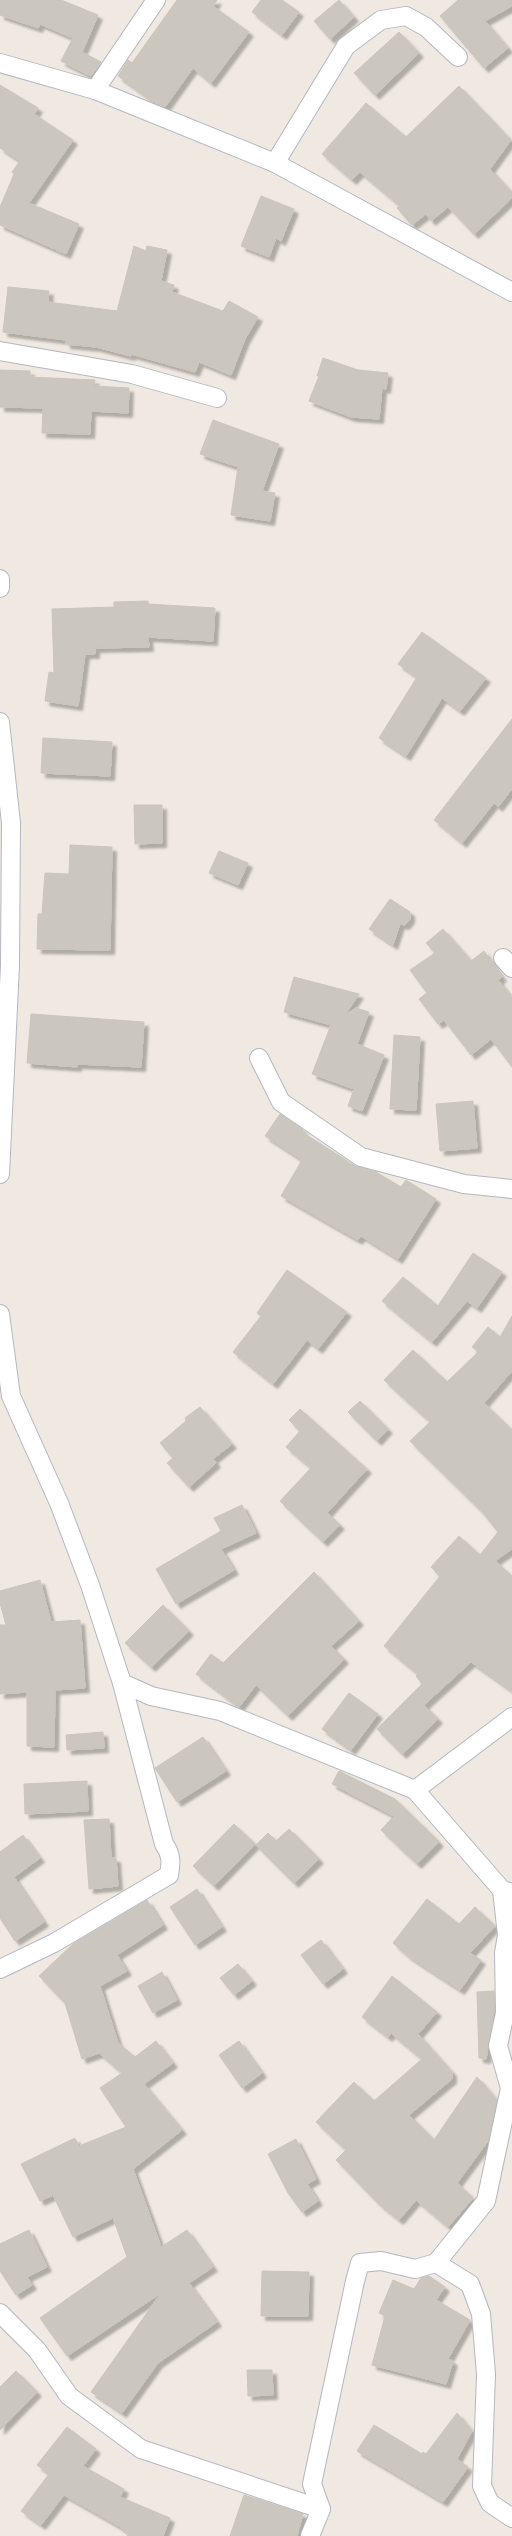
<svg xmlns="http://www.w3.org/2000/svg" width="512" height="2536" viewBox="0 0 512 2536" font-family="'Golos Text',sans-serif">
<style>
.building{fill:#cbc7bf;stroke:#cbc5ba;filter:url(#shadow)}
.lines{fill:none;stroke-linecap:round;stroke-linejoin:round}
.minor-casing{stroke:#b4b7c1;stroke-width:20}
.minor{stroke:#fff;stroke-width:18}
</style>
<defs>
<filter id="shadow"><feDropShadow dx="4.5" dy="4.5" stdDeviation="1" flood-color="#0004"/></filter>
</defs>
<rect width="100%" height="100%" fill="#efe9e1"/>
<g class="building">
<path d="M0 0H61L98 15 82 52 101 62 91 76 61 61 73 38 40 24 38 28 0 15Z"/>
<path d="M177 0H217L213 6 249 32 211 83 193 68 165 107 157 104 118 76 128 60 132 63Z"/>
<path d="M261 0H282L299 12 282 35 252 12Z"/>
<path d="M339 0 354 17 330 39 314 21Z"/>
<path d="M458 0H512V6L485 21 508 48 484 68 440 16Z"/>
<path d="M399 32 419 53 375 95 354 73Z"/>
<path d="M0 85 38 108 34 114 73 140 29 203 79 224 66 254 0 225V207L14 174 12 172 20 161 0 148Z"/>
<path d="M459 86 511 140 490 169 512 192V198L474 234 448 207 431 221 426 214 412 225 397 208 400 206 360 172 352 180 322 154 366 103 406 137Z"/>
<path d="M261 196 294 209 281 241 276 238 269 257 241 246Z"/>
<path d="M134 246 146 251 147 246 167 250 161 281 174 285 172 292 223 311 229 301 258 317 245 339 231 375 199 362 195 372 131 354V356L96 347 66 344V340L3 332 8 287 49 291 48 302 117 311Z"/>
<path d="M323 358 358 370 388 373 386 389 382 388 379 419 351 417 309 401 319 376H317Z"/>
<path d="M0 370 30 371V377L95 380 94 386 129 388 128 413 91 411 90 434 42 433 43 408 0 407Z"/>
<path d="M213 420 279 444 262 491 275 493 270 521 231 515 238 467 200 454Z"/>
<path d="M148 601V604L215 608 213 641 148 637 149 647 95 648V654H85L78 706 45 701 49 672 54 673 52 609 114 607V602Z"/>
<path d="M422 632 486 678 460 711 442 698 406 756 379 738 417 677 398 664Z"/>
<path d="M512 719V789L498 807 494 803 462 843 434 820Z"/>
<path d="M43 738 112 742 110 776 41 773Z"/>
<path d="M134 805H162V843L135 844Z"/>
<path d="M70 845 112 847 110 950 37 949 38 914H42L45 873 69 874Z"/>
<path d="M219 851 248 863 238 885 209 873Z"/>
<path d="M390 899 410 912V919L405 925 400 924 393 945 369 929Z"/>
<path d="M443 929 471 961 484 951 502 977 498 980 512 998V1067L491 1039 471 1055 444 1020 438 1024 419 999 427 993 410 970 435 953 426 943Z"/>
<path d="M294 977 359 994 345 1015 356 1008 369 1012 357 1044 384 1055 362 1111 348 1106 354 1089 312 1074 331 1025 284 1012Z"/>
<path d="M31 1014 144 1022 141 1067 77 1064V1067L27 1063Z"/>
<path d="M394 1035 420 1037 416 1110 390 1109Z"/>
<path d="M473 1101 477 1148 440 1151 436 1104Z"/>
<path d="M280 1114 303 1130 302 1132 355 1166 376 1172 401 1187 406 1180 436 1199 398 1259 361 1236 358 1240 281 1196 302 1160 265 1136Z"/>
<path d="M473 1253 502 1272 477 1308 467 1301 432 1342 382 1301 403 1277 438 1306Z"/>
<path d="M287 1270 347 1312 318 1349 307 1340 273 1384 233 1352 261 1316 257 1313Z"/>
<path d="M512 1316V1371L484 1403 512 1430V1549L495 1561 512 1576V1691L471 1662 424 1705 438 1719 402 1754 377 1729 422 1684 416 1676 418 1674 384 1646 440 1576 431 1567 459 1536 480 1555 498 1532 482 1512 410 1441 430 1422 384 1380 413 1350 447 1382 478 1352 472 1347 488 1327 500 1337Z"/>
<path d="M360 1401 388 1429 377 1441 348 1412Z"/>
<path d="M200 1407 232 1444 213 1459 216 1463 189 1487 167 1463 173 1458 160 1443 186 1421 185 1418Z"/>
<path d="M300 1409 367 1469 327 1513 340 1525 323 1542 280 1501 311 1468 286 1447 300 1431 289 1420Z"/>
<path d="M242 1505 256 1533 221 1549 234 1570 176 1604 156 1569 221 1531 214 1518Z"/>
<path d="M314 1572 359 1621 331 1646 344 1659 288 1716 256 1685 239 1707 196 1674 211 1654 223 1663Z"/>
<path d="M40 1580 51 1622 80 1620 85 1688 55 1690 54 1747 27 1746V1692L0 1694V1625H6L0 1603V1591Z"/>
<path d="M163 1605 189 1631 151 1667 125 1643Z"/>
<path d="M349 1693 378 1714 351 1750 322 1729Z"/>
<path d="M103 1732 104 1748 67 1750 66 1735Z"/>
<path d="M203 1737 226 1771 177 1802 155 1768Z"/>
<path d="M339 1771 395 1799 439 1842 417 1864 381 1830 394 1816 332 1784Z"/>
<path d="M87 1781 88 1811 25 1814 24 1784Z"/>
<path d="M109 1819 111 1858H116L118 1886 89 1889 84 1820Z"/>
<path d="M234 1824 255 1844 214 1886 193 1866Z"/>
<path d="M289 1829 319 1859 294 1883 256 1845 268 1833 276 1841Z"/>
<path d="M23 1835 40 1858 14 1877 44 1922 15 1941 0 1918V1852Z"/>
<path d="M197 1889 222 1927 195 1945 170 1907Z"/>
<path d="M427 1899 459 1924 475 1907 495 1926 470 1953 481 1960 460 1990 408 1956 393 1943Z"/>
<path d="M147 1900 163 1925 117 1955 127 1971 100 1986 118 2043 135 2057 156 2041 173 2063 144 2084 182 2130 133 2169 161 2247 187 2230 213 2267 189 2283 217 2322 158 2363 122 2413 91 2392 161 2293 67 2356 40 2318 127 2257 113 2218 73 2237 53 2195 40 2201 21 2164 75 2138 79 2146 126 2127 100 2088 122 2073 99 2053 82 2059 65 2003 39 1976 73 1944Z"/>
<path d="M321 1940 343 1969 323 1984 301 1955Z"/>
<path d="M238 1964 252 1981 234 1995 220 1978Z"/>
<path d="M162 1972 177 2000 153 2013 138 1986Z"/>
<path d="M392 1976 437 2012 418 2034 452 2072V2079L409 2115 434 2140 477 2077 497 2100 488 2141 457 2183 473 2198 448 2227 416 2200 399 2220 379 2204 336 2160 346 2150 316 2122 354 2082 374 2101 422 2059 391 2033 388 2037 362 2017Z"/>
<path d="M494 1991V2012L486 2059 479 2058 477 1992Z"/>
<path d="M239 2041 262 2073 242 2088 219 2055Z"/>
<path d="M296 2139 316 2179 307 2184 318 2201 302 2212 288 2193 268 2154Z"/>
<path d="M29 2230 47 2267 27 2277 32 2285 16 2295 0 2271V2244Z"/>
<path d="M262 2271 309 2272 308 2316H261Z"/>
<path d="M429 2276 445 2287 436 2300 470 2320 448 2359 453 2361 446 2384 372 2365 385 2316 379 2313 393 2280 414 2289 421 2278Z"/>
<path d="M247 2370H272L273 2395 248 2396Z"/>
<path d="M16 2371 37 2392 0 2430V2387Z"/>
<path d="M457 2413 472 2431 457 2459 468 2467 443 2502 357 2451 374 2425 422 2454 423 2452 426 2454Z"/>
<path d="M67 2427 96 2449 83 2466 124 2489 120 2497 170 2518 163 2536H131L123 2532 124 2529 64 2495 41 2525 21 2511 49 2474 37 2465Z"/>
<path d="M244 2495 303 2514 297 2536H230Z"/>
</g>
<g class="lines">
<defs>
<g id="minor">
<path d="M0 63 95 90 275 163 512 292"/>
<path d="M95 90 156 0"/>
<path d="M275 163 346 46 381 20 406 16 426 27 458 57"/>
<path d="M0 351 132 374 217 398"/>
<path d="M0 579V588"/>
<path d="M0 722 11 823 10 965 0 1174"/>
<path d="M503 958 512 968"/>
<path d="M259 1058 281 1102 361 1157 464 1184 512 1189"/>
<path d="M0 1314 11 1396 59 1503 90 1585 122 1683 164 1844C172 1855 171 1863 169 1875L54 1943 0 1969"/>
<path d="M122 1683 151 1696 220 1711 415 1790 502 1890 512 1893"/>
<path d="M415 1790 512 1717"/>
<path d="M436 2263 470 2284 481 2314 486 2374 482 2486 490 2503 512 2518"/>
<path d="M0 2313 37 2350 69 2396 141 2449 321 2509"/>
<path d="M310 2536 321 2509 312 2484 355 2281 360 2263 381 2261 415 2269 436 2263 486 2201 510 2088 498 2046 505 2013 504 1953 507 1935 502 1890"/>
</g>
</defs>
<use href="#minor" class="minor-casing"/>
<use href="#minor" class="minor"/>
</g>
</svg>
